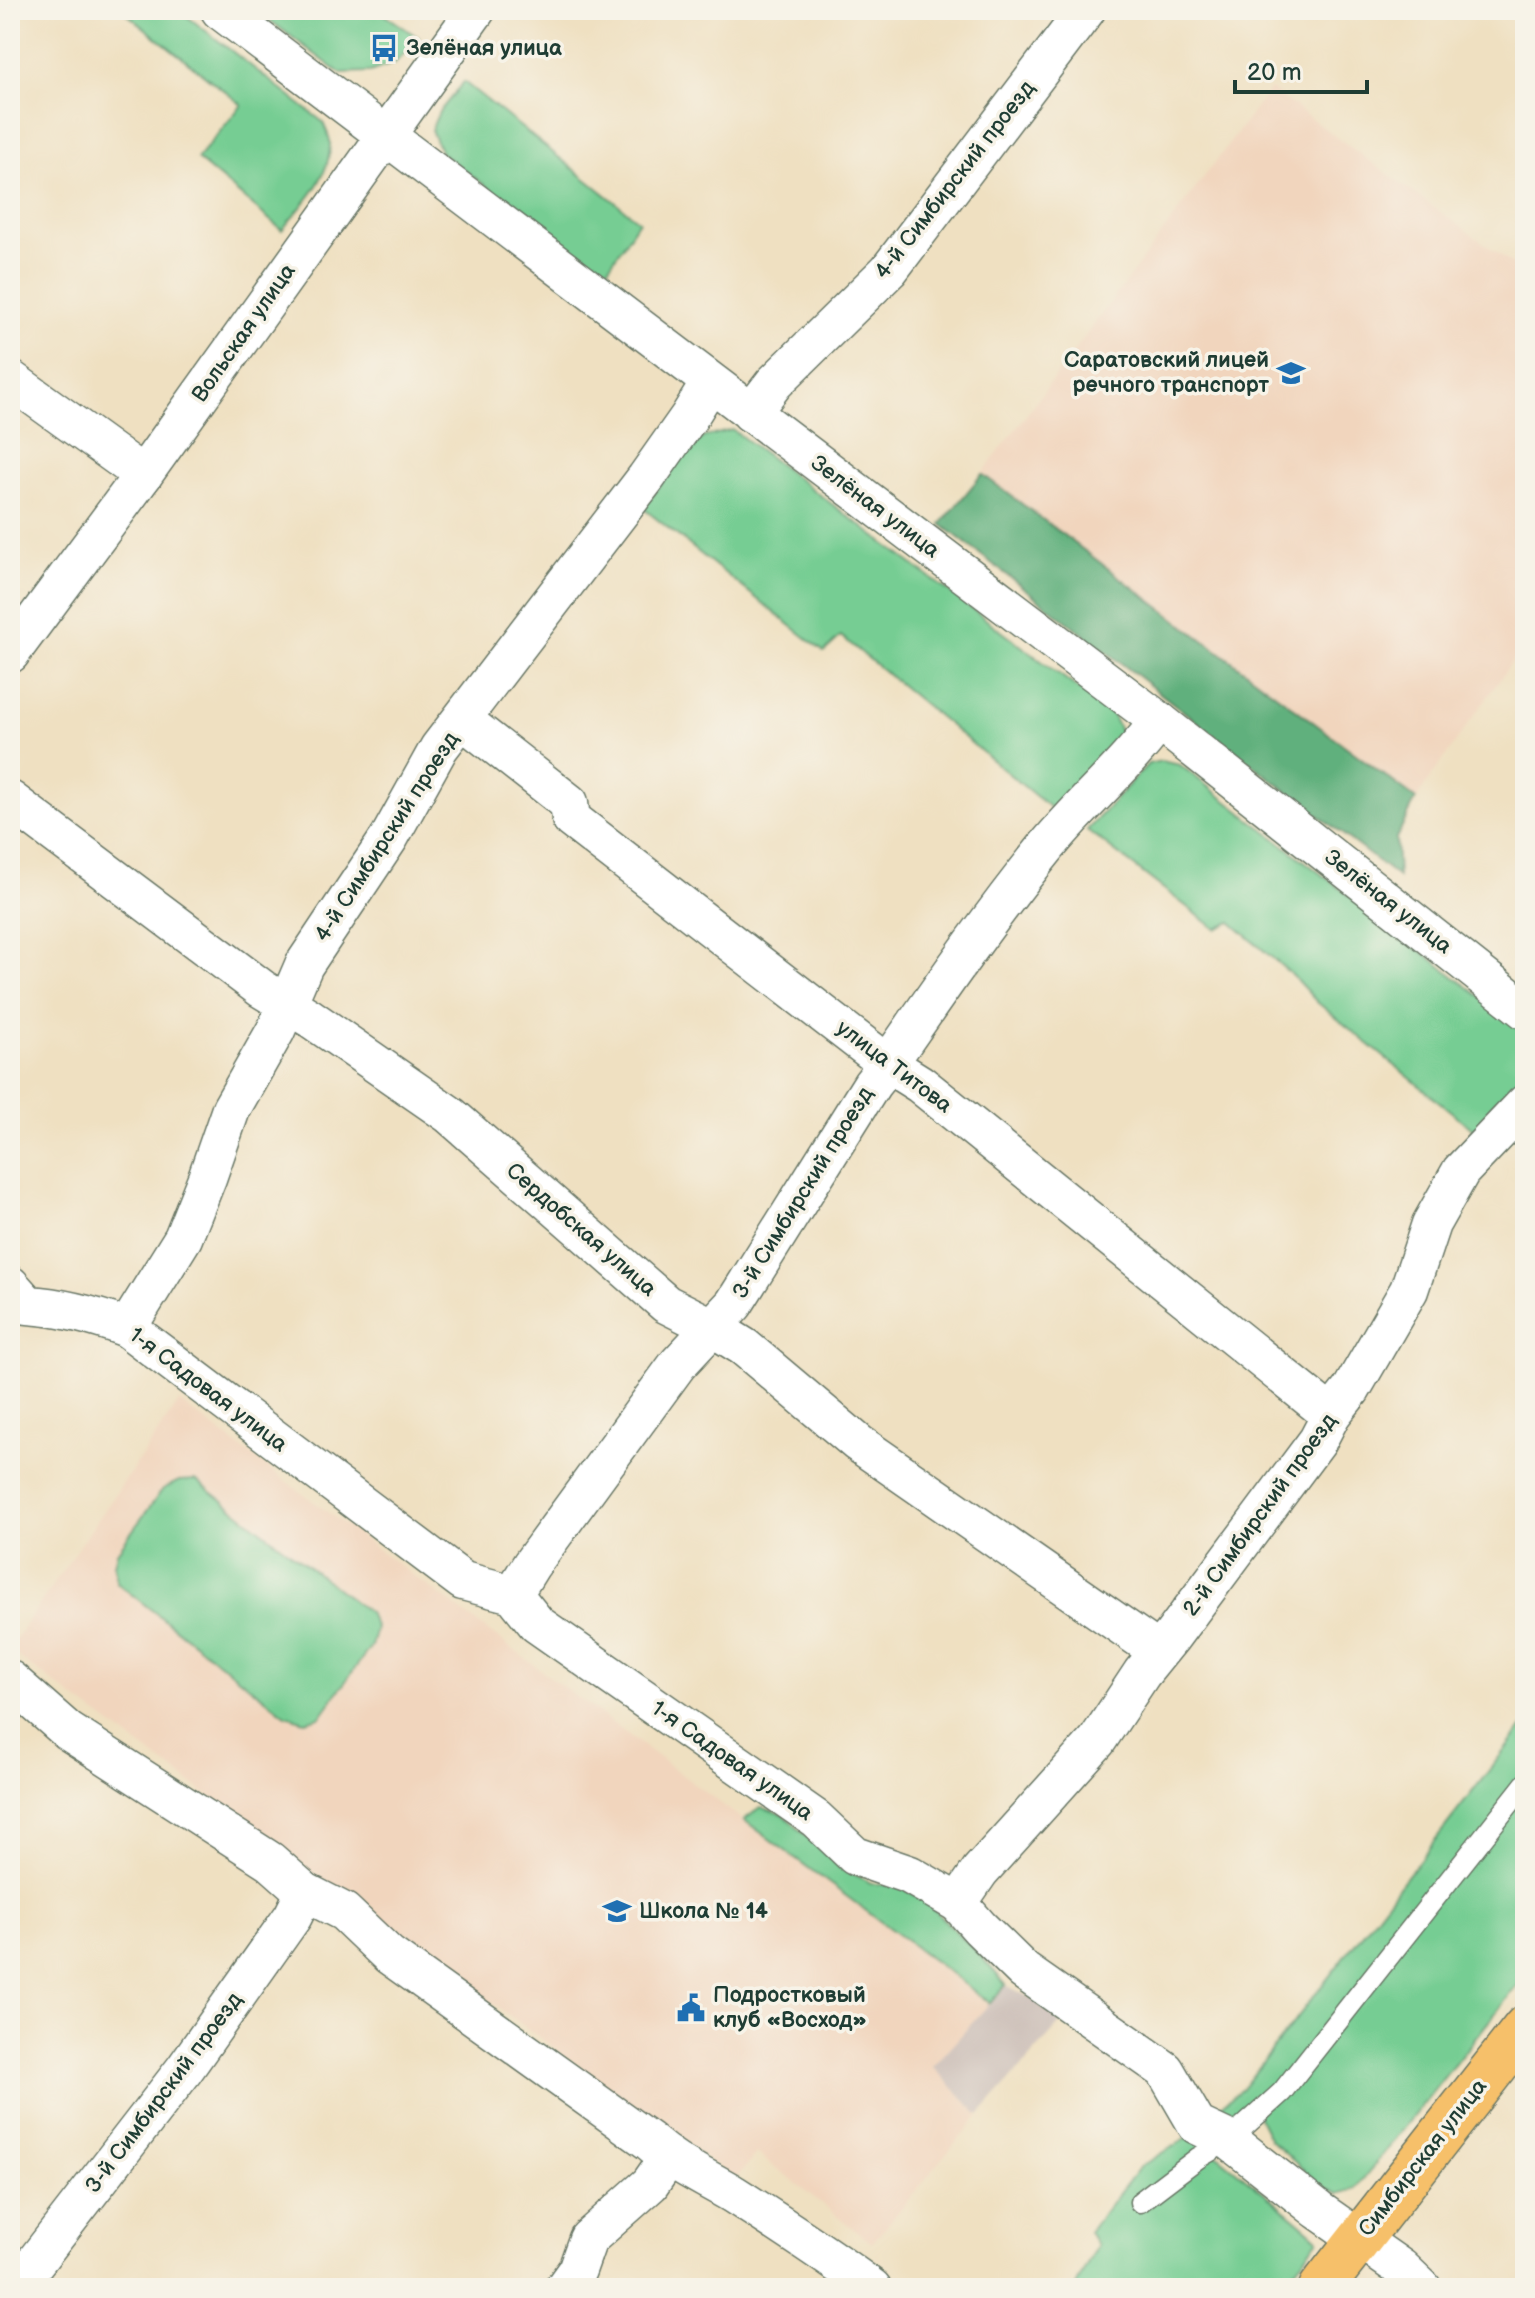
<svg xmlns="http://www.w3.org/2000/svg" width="1535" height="2298" viewBox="0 0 1535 2298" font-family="'Balsamiq Sans',sans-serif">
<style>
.built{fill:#f1d5bd}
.industrial{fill:#cec1ba}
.green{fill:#76cd93;stroke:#4a8564;stroke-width:2}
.forest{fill:#60b07d;stroke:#407658;stroke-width:2}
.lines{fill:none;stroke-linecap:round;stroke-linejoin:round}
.lane-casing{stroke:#687665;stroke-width:23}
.street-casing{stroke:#687665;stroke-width:41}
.primary-casing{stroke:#687665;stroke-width:47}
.lane{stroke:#fff;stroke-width:20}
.street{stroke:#fff;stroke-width:38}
.primary{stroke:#f6c06b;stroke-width:44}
.labels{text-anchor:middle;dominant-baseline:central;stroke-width:7;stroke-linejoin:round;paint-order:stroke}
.poi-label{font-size:22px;font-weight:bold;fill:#1f3d34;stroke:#f7f3e8;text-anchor:start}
.street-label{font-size:22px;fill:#1f3d34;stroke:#f7f3e8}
</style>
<rect width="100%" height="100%" fill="#f7f3e8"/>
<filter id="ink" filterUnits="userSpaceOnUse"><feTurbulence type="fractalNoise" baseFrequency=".0125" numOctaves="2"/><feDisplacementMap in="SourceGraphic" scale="16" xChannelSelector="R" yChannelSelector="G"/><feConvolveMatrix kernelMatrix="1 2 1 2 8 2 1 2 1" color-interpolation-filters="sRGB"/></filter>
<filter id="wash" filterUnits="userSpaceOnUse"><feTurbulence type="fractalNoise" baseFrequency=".006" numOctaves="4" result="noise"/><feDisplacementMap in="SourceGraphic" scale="32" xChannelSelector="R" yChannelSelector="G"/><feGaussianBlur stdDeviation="1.8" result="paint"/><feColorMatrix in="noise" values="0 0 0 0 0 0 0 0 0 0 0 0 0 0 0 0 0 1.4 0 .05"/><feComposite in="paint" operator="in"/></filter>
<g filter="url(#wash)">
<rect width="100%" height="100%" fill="#efe0c1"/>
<g class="built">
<path d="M1270 89 1525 273V643L1416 799 982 474Z"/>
<path d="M179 1402 990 2003 933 2067 979 2115 872 2243 757 2153 735 2180 10 1651V1647Z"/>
</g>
<path class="industrial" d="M1006 1985 1066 2017 979 2115 933 2067Z"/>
<g class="green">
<path d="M122 10H179L323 122C325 128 329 135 330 141 332 177 302 205 282 230L197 159 242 105Z"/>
<path d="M256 10H378L419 38 395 63 370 72 340 73Z"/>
<path d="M464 82 639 221 605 273 441 153 431 130 439 112Z"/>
<path d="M733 430 1112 714 1122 735 1114 755 1054 811 841 636 824 652 643 508 686 451 704 437Z"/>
<path d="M1161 761 1180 765 1525 1031V1089L1481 1136 1317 1002 1292 975 1231 922 1216 929 1087 830 1148 764Z"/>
<path d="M196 1480 369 1613 376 1628 371 1646 320 1717 305 1721 286 1715 117 1583 114 1565 117 1552 163 1489 179 1481Z"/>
<path d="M1525 1724V1976L1355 2189 1339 2194 1323 2187 1270 2140 1257 2114 1233 2117 1210 2114 1242 2089Z"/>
<path d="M761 1807 784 1815 840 1868 871 1883 903 1888 926 1902 977 1952 1006 1985 990 2003 744 1820Z"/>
<path d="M1193 2134C1234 2171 1279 2202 1319 2239L1280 2288H1075L1097 2245 1089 2232 1139 2168Z"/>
</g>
<path class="forest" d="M982 474 1416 799 1396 838 1398 877 941 524Z"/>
</g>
<g filter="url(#ink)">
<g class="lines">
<defs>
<path id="lane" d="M1140 2202 1198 2158 1229 2140 1282 2092 1525 1784"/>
<g id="street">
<path d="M220 10 1159 721 1525 1010"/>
<path d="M10 379 143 475"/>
<path d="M751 413 774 383 889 270 1086 10"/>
<path d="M10 654 143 475 476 10"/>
<path d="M463 720 569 803 571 819 862 1044 888 1064 920 1084 1331 1415"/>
<path d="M10 800 262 989 310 1018 450 1115 666 1304 712 1327 744 1347 858 1443 1158 1651"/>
<path d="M10 1285 28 1305C62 1307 95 1316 127 1328L463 1581 513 1594 537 1624 816 1819 855 1856 910 1875 958 1903 980 1928 1024 1971 1165 2070 1197 2125 1229 2140 1318 2210 1401 2268 1422 2288"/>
<path d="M127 1328 183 1238 207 1178 231 1109 276 1030 304 965 389 838 439 748 646 478 689 417 710 383"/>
<path d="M513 1594 531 1565 678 1364 734 1304 872 1084 888 1064C938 992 988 919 1044 850 1080 805 1125 768 1159 721"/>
<path d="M10 1680 68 1731 270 1861 305 1892 344 1912 389 1955 649 2141C676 2165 703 2176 733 2194 780 2224 827 2255 872 2288"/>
<path d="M958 1903 980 1871 1097 1741 1142 1673 1172 1636 1318 1440 1331 1415 1351 1390 1409 1290 1431 1224 1461 1171 1525 1104"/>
<path d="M15 2288 184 2070 293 1916 305 1892"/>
<path d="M564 2288 577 2270 588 2239 650 2184 668 2158"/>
</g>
<path id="primary" d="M1321 2288 1525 2028"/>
</defs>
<use href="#lane" class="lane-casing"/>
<use href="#street" class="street-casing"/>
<use href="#primary" class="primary-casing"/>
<use href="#lane" class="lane"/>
<use href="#street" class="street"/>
<use href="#primary" class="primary"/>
</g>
</g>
<defs>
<symbol id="bus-bare" viewBox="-9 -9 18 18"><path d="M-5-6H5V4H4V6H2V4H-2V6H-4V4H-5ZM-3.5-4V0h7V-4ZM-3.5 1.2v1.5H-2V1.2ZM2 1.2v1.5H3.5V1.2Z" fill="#1f6fb2" stroke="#f7f3e8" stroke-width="2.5" paint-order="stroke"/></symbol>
<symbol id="university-bare" viewBox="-9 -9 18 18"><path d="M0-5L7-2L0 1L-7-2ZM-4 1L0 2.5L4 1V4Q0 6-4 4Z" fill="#1f6fb2" stroke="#f7f3e8" stroke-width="2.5" paint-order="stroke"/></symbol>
<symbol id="school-bare" viewBox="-9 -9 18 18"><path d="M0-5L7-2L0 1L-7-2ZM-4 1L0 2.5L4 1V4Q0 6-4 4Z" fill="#1f6fb2" stroke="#f7f3e8" stroke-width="2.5" paint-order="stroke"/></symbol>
<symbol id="civic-bare" viewBox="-9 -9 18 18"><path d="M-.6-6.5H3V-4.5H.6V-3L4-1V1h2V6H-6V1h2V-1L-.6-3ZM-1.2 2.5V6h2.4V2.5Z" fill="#1f6fb2" stroke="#f7f3e8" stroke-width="2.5" paint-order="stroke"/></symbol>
</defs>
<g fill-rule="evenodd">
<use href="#bus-bare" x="364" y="28" width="40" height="40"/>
<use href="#university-bare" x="1271" y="353" width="40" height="40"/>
<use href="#school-bare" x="597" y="1891" width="40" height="40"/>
<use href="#civic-bare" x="671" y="1988" width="40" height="40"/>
</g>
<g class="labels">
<g class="poi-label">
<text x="406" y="48">Зелёная улица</text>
<text x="1269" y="360" text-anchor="end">Саратовский лицей<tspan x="1269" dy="25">речного транспорт</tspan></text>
<text x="639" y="1911">Школа № 14</text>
<text x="713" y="1995">Подростковый<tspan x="713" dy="25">клуб «Восход»</tspan></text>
</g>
<g class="street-label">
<text transform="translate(955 180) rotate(-52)">4-й Симбирский проезд</text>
<text transform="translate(244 333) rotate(-55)">Вольская улица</text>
<text transform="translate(875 507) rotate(37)">Зелёная улица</text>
<text transform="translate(387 837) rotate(-57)">4-й Симбирский проезд</text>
<text transform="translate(1388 902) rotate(38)">Зелёная улица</text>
<text transform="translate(894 1067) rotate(37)">улица Титова</text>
<text transform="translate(803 1193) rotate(-58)">3-й Симбирский проезд</text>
<text transform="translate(581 1230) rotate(41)">Сердобская улица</text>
<text transform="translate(208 1390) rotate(37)">1-я Садовая улица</text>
<text transform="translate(1260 1515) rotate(-54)">2-й Симбирский проезд</text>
<text transform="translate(732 1761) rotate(35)">1-я Садовая улица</text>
<text transform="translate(164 2093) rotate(-53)">3-й Симбирский проезд</text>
<text transform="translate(1423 2158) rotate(-52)">Симбирская улица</text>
</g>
</g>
<rect width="1535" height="2298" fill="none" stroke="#f7f3e8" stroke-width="40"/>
<path d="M1235 80v12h132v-12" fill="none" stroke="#1f3d34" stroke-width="4"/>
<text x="1247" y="80" font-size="24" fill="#1f3d34" stroke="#f7f3e8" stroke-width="6" paint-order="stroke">20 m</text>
</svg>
